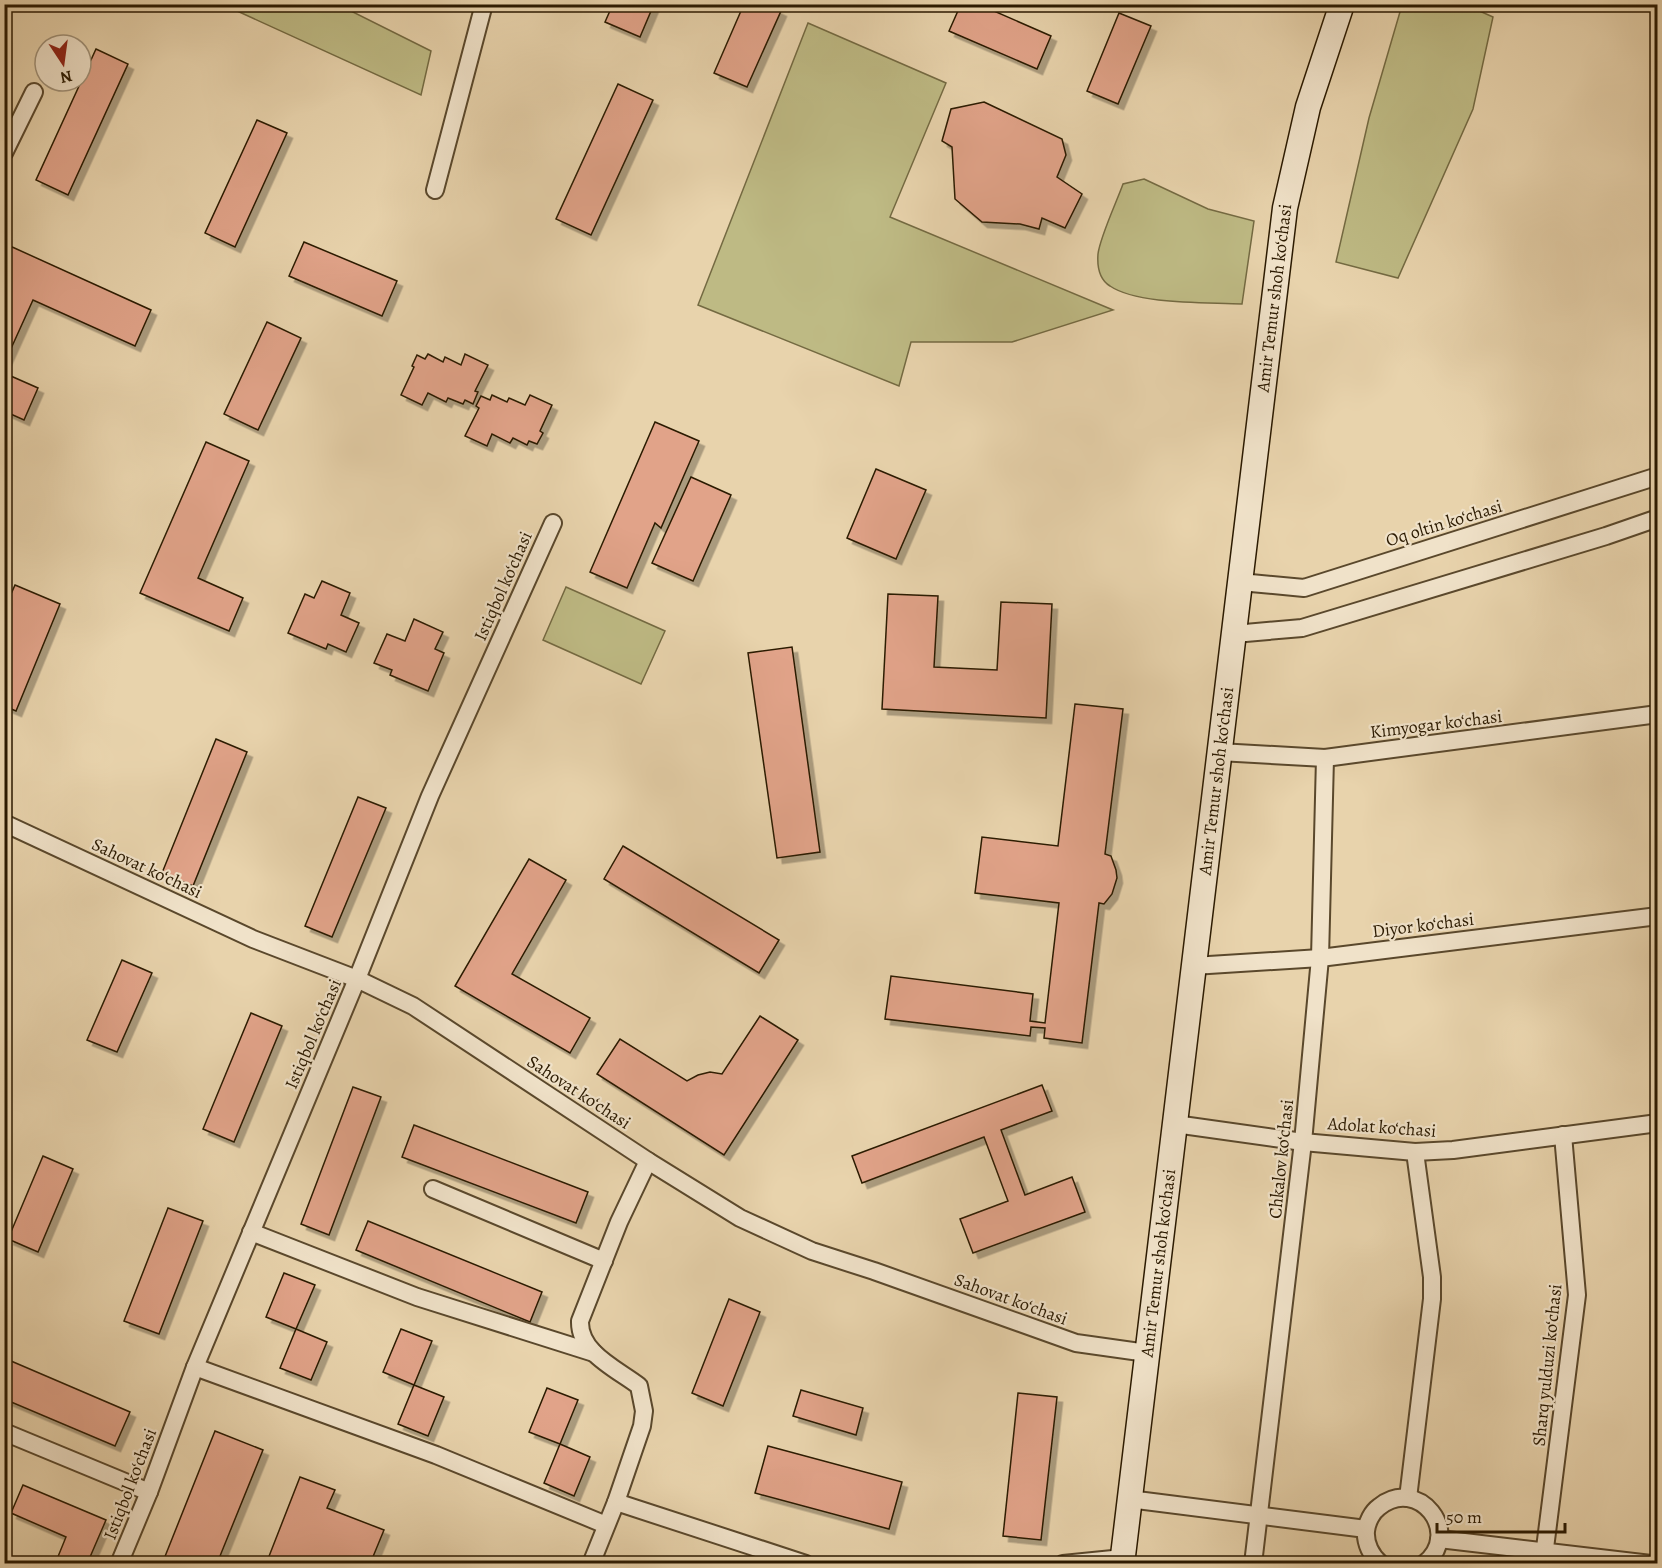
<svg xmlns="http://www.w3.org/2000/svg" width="1662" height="1568" viewBox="0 0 1662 1568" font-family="Alegreya,serif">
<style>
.green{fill:#beba84;stroke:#746a42;stroke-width:1.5}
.building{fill:#e1a389;stroke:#2b1a01;stroke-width:1.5;filter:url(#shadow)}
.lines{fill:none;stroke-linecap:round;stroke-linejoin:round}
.minor-casing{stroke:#5a482c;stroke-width:20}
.secondary-casing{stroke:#2b1a01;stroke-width:27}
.minor{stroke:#f0e2c9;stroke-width:16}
.secondary{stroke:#f0e2c9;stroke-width:24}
.labels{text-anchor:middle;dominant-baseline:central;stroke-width:4.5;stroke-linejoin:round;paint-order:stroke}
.street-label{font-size:18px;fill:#2b1a01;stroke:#f0e2c9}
</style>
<defs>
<filter id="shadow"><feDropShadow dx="5.5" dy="5.5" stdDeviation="0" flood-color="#0004"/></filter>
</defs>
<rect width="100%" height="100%" fill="#e8d3ac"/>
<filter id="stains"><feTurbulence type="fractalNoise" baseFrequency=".00333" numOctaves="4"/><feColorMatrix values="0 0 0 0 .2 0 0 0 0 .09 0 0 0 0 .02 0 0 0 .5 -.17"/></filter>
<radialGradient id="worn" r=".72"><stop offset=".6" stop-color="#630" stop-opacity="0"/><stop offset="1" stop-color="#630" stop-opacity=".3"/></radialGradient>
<g class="green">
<path d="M224 5H339L431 51 421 95Z"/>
<path d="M1402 5H1466L1493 17 1473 109 1398 278 1336 262 1369 118Z"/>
<path d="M808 23 946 83 890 217 1113 310 1012 342H911L899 386 698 305Z"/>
<path d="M1144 179 1208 209 1254 221 1242 304C1208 302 1138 305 1110 286 1099 279 1097 267 1098 254 1100 237 1117 201 1123 184Z"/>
<path d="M566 587 665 631 641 684 543 640Z"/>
</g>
<g class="building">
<path d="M613 4H654L640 37 605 22Z"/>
<path d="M744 4H766L781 11 747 87 714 73Z"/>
<path d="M961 4H978L1051 36 1037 69 949 31Z"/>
<path d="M1119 13 1151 26 1118 104 1087 91Z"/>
<path d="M96 49 128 64 68 195 36 180Z"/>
<path d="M618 84 653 100 591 235 556 219Z"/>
<path d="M984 102 1062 139 1066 155 1057 177 1082 194 1065 228 1042 218 1039 229 1020 224 982 222 955 199 952 147 942 141 951 109Z"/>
<path d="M257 120 287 133 235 247 205 233Z"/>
<path d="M304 242 397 281 382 316 289 276Z"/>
<path d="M10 246 151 310 135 346 33 300 4 364V259Z"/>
<path d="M267 322 301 338 258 430 224 414Z"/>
<path d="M428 354 443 362 445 357 461 365 465 354 488 365 475 391 478 392 473 404 465 400 463 404 448 398 446 402 428 393 422 405 401 395 414 367 412 366 417 355 425 359Z"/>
<path d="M4 373 38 388 24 420 4 411Z"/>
<path d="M492 395 507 402 509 398 525 405 530 395 552 405 540 431 543 433 537 444 529 441 527 445 513 438 510 443 492 434 487 446 465 436 479 408 476 406 481 396 490 400Z"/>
<path d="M655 422 699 441 661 528 655 523 627 588 590 572Z"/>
<path d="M206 442 249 461 198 578 243 598 229 631 140 593Z"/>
<path d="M876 469 926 490 896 559 847 538Z"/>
<path d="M691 477 731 495 693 581 652 563Z"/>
<path d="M322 581 350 593 341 615 359 623 346 652 328 644 326 649 288 633 305 594 314 598Z"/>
<path d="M15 585 60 604 16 711 4 706V610Z"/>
<path d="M888 594 938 596 934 667 997 670 1001 602 1052 604 1046 718 882 709Z"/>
<path d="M414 619 443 632 435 649 444 653 428 691 390 675 392 670 374 663 387 634 405 641Z"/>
<path d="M792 647 820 852 777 858 748 653Z"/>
<path d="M1075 704 1123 709 1105 854 1111 856 1116 870 1117 878 1112 894 1104 904 1099 903 1082 1043 1044 1038 1045 1028 1031 1027 1030 1036 885 1019 891 976 1033 994 1030 1021 1045 1023 1059 903 975 893 982 837 1058 846Z"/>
<path d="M216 739 247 752 193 886 162 873Z"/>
<path d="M358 797 386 808 332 937 305 926Z"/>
<path d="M623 846 779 940 759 973 604 879Z"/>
<path d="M529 859 566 880 512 974 590 1018 570 1053 455 986Z"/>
<path d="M122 960 152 973 117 1052 87 1040Z"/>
<path d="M251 1013 282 1026 234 1142 203 1129Z"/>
<path d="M760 1016 798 1040 724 1155 597 1074 620 1039 687 1081 698 1075 710 1072 722 1074Z"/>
<path d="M1042 1085 1052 1111 1001 1130 1025 1195 1072 1177 1085 1212 973 1253 960 1219 1008 1201 984 1137 862 1183 852 1156Z"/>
<path d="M353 1087 381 1097 329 1235 301 1224Z"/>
<path d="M414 1125 588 1192 576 1223 402 1157Z"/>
<path d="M43 1156 73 1169 38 1252 8 1239Z"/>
<path d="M168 1208 203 1221 159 1334 124 1321Z"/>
<path d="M368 1221 542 1292 530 1322 356 1250Z"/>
<path d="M284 1273 315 1285 296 1329 266 1317Z"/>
<path d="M729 1299 760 1312 723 1406 692 1393Z"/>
<path d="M296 1329 327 1342 311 1380 280 1368Z"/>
<path d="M401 1329 432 1341 414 1385 383 1372Z"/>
<path d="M4 1358 130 1412 115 1446 4 1399Z"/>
<path d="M414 1385 444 1397 428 1436 398 1424Z"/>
<path d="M547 1388 578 1400 560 1444 529 1432Z"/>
<path d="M801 1390 863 1408 856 1435 793 1416Z"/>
<path d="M1018 1393 1057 1397 1041 1540 1003 1536Z"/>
<path d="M215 1431 263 1450 220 1556 239 1564H162Z"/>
<path d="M560 1444 590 1457 574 1496 544 1483Z"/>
<path d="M768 1446 902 1482 889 1529 755 1493Z"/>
<path d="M300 1477 335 1490 327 1508 384 1530 370 1564H266Z"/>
<path d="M23 1485 106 1520 87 1564H55L66 1537 11 1513Z"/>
</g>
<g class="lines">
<defs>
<g id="minor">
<path d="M4 153 34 92"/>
<path d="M435 190 484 4"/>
<path d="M1240 582 1304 588 1658 476"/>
<path d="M1234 634 1302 628 1606 536 1658 518"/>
<path d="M1219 752 1325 758 1658 714"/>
<path d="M4 823 253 939 357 979 413 1006 648 1161 740 1218 812 1251 874 1271 1076 1343 1147 1353"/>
<path d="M1193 966 1320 958 1658 916"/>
<path d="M1175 1124 1303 1142 1415 1152 1453 1150 1658 1123"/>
<path d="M433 1189 604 1261"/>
<path d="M251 1232 417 1297 594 1353"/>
<path d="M195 1367 436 1455 606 1525"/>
<path d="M4 1432 149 1492"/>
<path d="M1408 1498 1432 1299V1277L1415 1152"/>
<path d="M1129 1499 1366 1529"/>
<path d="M616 1502 806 1564"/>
<path d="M1439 1539 1651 1564"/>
<path d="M119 1564 149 1492 195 1367 357 979 430 796 553 523"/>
<path d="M591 1564 616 1502 642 1426 644 1411 639 1386C617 1369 579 1353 580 1321L619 1222 648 1161"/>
<path d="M1063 1564 1123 1558"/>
<path d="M1253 1564 1303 1142 1320 958 1325 758"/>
<path d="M1381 1564C1371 1556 1365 1543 1366 1531 1367 1522 1372 1512 1379 1507 1418 1475 1464 1533 1424 1564"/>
<path d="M1543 1564 1577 1295 1563 1135"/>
</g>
<path id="secondary" d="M1122 1564 1285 208 1308 107 1342 4"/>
</defs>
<use href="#minor" class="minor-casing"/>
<use href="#secondary" class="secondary-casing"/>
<use href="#minor" class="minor"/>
<use href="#secondary" class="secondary"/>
</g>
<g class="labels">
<g class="street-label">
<text transform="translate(1274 298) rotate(-83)">Amir Temur shoh ko‘chasi</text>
<text transform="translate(1444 523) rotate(-17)">Oq oltin ko‘chasi</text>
<text transform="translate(503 586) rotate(-66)">Istiqbol ko‘chasi</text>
<text transform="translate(1436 724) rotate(-7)">Kimyogar ko‘chasi</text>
<text transform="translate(1216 781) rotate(-83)">Amir Temur shoh ko‘chasi</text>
<text transform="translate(147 868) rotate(25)">Sahovat ko‘chasi</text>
<text transform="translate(1423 925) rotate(-7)">Diyor ko‘chasi</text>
<text transform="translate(313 1034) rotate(-67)">Istiqbol ko‘chasi</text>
<text transform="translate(579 1092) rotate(33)">Sahovat ko‘chasi</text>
<text transform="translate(1382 1127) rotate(4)">Adolat ko‘chasi</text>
<text transform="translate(1281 1159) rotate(-84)">Chkalov ko‘chasi</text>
<text transform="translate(1158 1263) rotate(-83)">Amir Temur shoh ko‘chasi</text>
<text transform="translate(1011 1299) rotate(20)">Sahovat ko‘chasi</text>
<text transform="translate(1547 1365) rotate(-84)">Sharq yulduzi ko‘chasi</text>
<text transform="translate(130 1484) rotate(-69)">Istiqbol ko‘chasi</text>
</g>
</g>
<rect width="1662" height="1568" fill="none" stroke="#e8d3ac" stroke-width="24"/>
<rect x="6" y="6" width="1650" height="1556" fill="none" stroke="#2b1a01" stroke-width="3"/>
<rect x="12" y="12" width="1638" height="1544" fill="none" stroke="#2b1a01" stroke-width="1.5"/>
<g transform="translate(63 63) rotate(167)"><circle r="28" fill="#f0e2c9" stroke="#a19279" stroke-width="1.5"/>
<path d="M0-4.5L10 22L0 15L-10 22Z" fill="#8f2418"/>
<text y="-9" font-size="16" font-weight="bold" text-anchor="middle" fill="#2b1a01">N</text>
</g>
<path d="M1437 1523v9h128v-9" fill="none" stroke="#2b1a01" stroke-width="3"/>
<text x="1446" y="1523" font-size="18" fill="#2b1a01" stroke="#f0e2c9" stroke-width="4.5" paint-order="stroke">50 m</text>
<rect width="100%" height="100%" filter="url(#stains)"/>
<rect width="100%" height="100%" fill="url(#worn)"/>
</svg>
